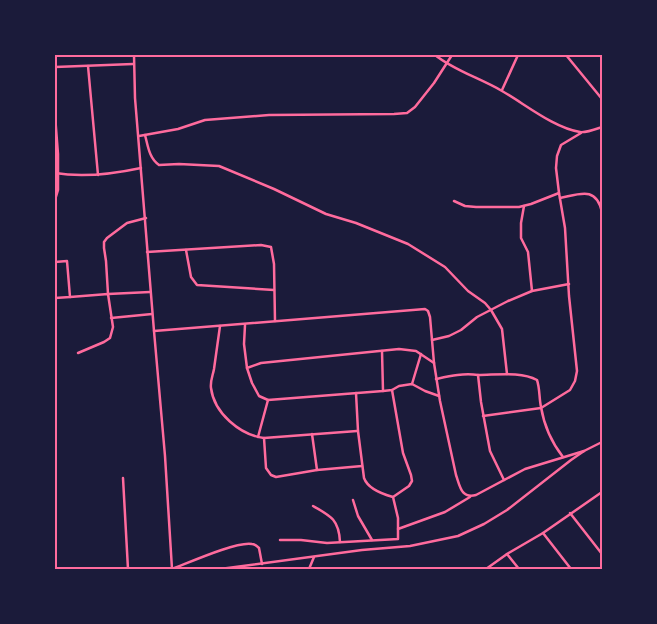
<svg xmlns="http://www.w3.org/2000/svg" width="657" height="624" viewBox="0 0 657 624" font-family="Inter,sans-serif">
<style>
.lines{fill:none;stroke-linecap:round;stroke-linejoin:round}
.minor{stroke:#ff6b9d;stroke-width:2.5}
.neatline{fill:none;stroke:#ff6b9d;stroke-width:2}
</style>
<rect width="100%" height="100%" fill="#1b1b3a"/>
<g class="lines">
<g class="minor">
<path d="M134 55 135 98 154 331 425 309 428 311 430 317 434 363 440 401 456 475C460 486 461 499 476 495L525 469 584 451"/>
<path d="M435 55C455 71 480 78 502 91 525 104 554 128 580 132 586 133 596 129 602 127"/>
<path d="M566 55 602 99"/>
<path d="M88 66 98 175"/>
<path d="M55 67 133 64"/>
<path d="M502 90 518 55"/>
<path d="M55 115 58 154V190L55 200"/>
<path d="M145 135C148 146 149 158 159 165L179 164 219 166 274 189 326 214 356 223 408 244 445 267 468 291 485 303 491 310 502 329 507 374"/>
<path d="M139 136 178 129 205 120 269 115 394 114 407 113 415 107 434 83 452 55"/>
<path d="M55 173C84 178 113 174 141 168"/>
<path d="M560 198C580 194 596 186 602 212"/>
<path d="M454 201 465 206 476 207H519L531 204 559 193"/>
<path d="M524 206 521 223V238L528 252 532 291"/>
<path d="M146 218 127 223 107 238 104 242V248L106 261 108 294 150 292"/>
<path d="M186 250 191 277 197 285 274 290"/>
<path d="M147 252 261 245 271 247 274 264 275 321"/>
<path d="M55 262 67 261 70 297 55 298"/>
<path d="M70 297 108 294 113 327 110 338 104 342 78 353"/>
<path d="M111 318 152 314"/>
<path d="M245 325 244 344 247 368"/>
<path d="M220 326C218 340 216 355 214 369 213 375 210 381 211 388 214 413 240 435 264 438L357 431"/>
<path d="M154 331 165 456 172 569"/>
<path d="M432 340 449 336 461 330 477 317 508 301 532 291 569 284"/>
<path d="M382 351 383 391"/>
<path d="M434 363 416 351 399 349 261 363 247 368 252 383 259 396 268 400 383 391 392 390 399 386 412 384 425 391 439 396"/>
<path d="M478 375C496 375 521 371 537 380 540 389 539 398 541 407 544 425 552 443 563 457"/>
<path d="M436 379C450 376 463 373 478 375L481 402 490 451 504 480"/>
<path d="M412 384 421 354"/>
<path d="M392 390 403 453 411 475 412 481 409 486 393 497"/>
<path d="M356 393 358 431 364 478C368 489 382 494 393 497L398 518V529L445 512 470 497"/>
<path d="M483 416 541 408 570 390 575 381 577 371 569 296 565 228 559 193 556 168 557 156 561 145 581 133"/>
<path d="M312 434 317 470"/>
<path d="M258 437 268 400"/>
<path d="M264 438 266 468 271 475 276 477 317 470 362 466"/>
<path d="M123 478 128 569"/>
<path d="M353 500 358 516 372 540"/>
<path d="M313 506C331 516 339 520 340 542"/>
<path d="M570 513 602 554"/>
<path d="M543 533 571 569"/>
<path d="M280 540H301L327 543 398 539V529"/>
<path d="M507 554 519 569"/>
<path d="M172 569C188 563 237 541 252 544 255 544 257 546 259 548L262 564"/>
<path d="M220 569 362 550 410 546 458 536 484 524 507 510 571 460 584 451 602 442"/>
<path d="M309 569 314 557"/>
<path d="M486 569 507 554 543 533 602 492"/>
</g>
</g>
<rect width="657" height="624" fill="none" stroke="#1b1b3a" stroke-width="112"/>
<rect x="56" y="56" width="545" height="512" class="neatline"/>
</svg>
